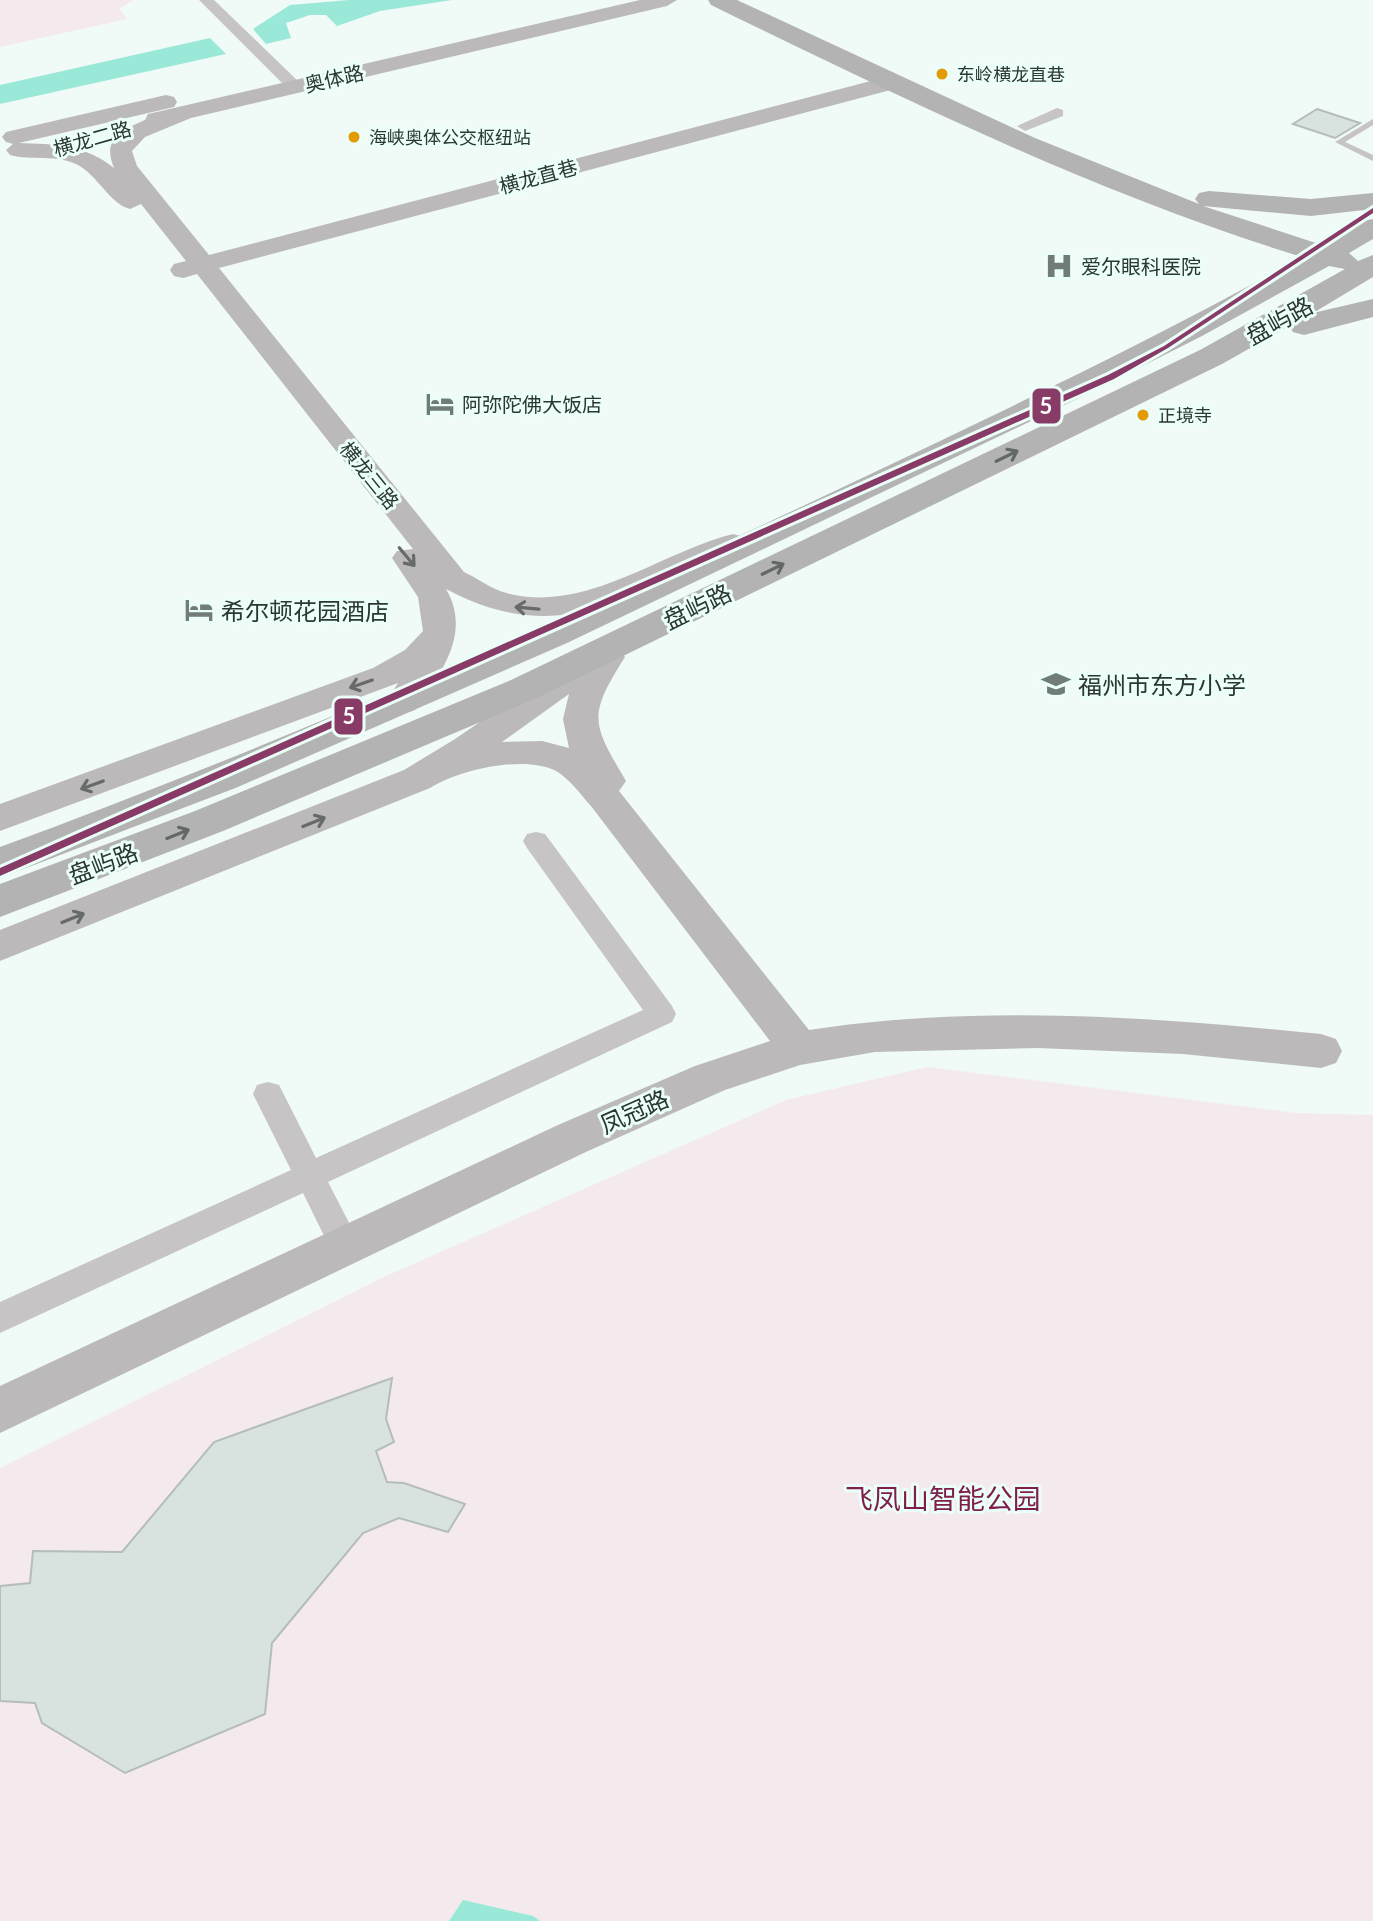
<svg xmlns="http://www.w3.org/2000/svg" width="1373" height="1921" viewBox="0 0 1373 1921" font-family="Lato,'Noto Sans SC',sans-serif">
<style>
.green{fill:#f4eaed}
.water{fill:#9ae9d8}
.building{fill:#d8e2df;stroke:#b4bdba;stroke-width:2}
.lines{fill:none;stroke-linecap:round;stroke-linejoin:round}
.lane{fill:#c6c4c5;fill-rule:evenodd}
.street{fill:#c6c4c5;fill-rule:evenodd}
.secondary{fill:#bcb9bb;fill-rule:evenodd}
.primary{fill:#b4b3b3;fill-rule:evenodd}
.metro-1-casing{stroke:#ebfff9;stroke-width:6}
.metro-1{fill:#893b67;fill-rule:evenodd}
.oneway{stroke:#626866}
.oneway2{stroke:#666a69}
.bus-dot{fill:#e39b05;stroke:#ebfff9;stroke-width:3}
.labels{text-anchor:middle;dominant-baseline:central;stroke-width:6;stroke-linejoin:round;paint-order:stroke}
.far-bus-label{font-size:18px;fill:#2c3633;stroke:#ebfff9;text-anchor:start}
.far-street-label{font-size:20px;fill:#2c3633;stroke:#ebfff9}
.far-poi-label{font-size:20px;fill:#2c3633;stroke:#ebfff9;text-anchor:start}
.street-label{font-size:24px;fill:#2c3633;stroke:#ebfff9}
.poi-label{font-size:24px;fill:#2c3633;stroke:#ebfff9;text-anchor:start}
.near-park-label{font-size:28px;fill:#801e4b;stroke:#ebfff9}
.line-badge{stroke:#ebfff9;stroke-width:3}
.badge-label{font-size:22px;text-anchor:middle;font-weight:bold;fill:#fff}
</style>
<rect width="100%" height="100%" fill="#f0faf7"/>
<g class="green">
<path d="M0 0H133L119 9 127 19 0 47Z"/>
<path d="M927 1067 1297 1113 1373 1115V1921H0V1468L386 1276 786 1100Z"/>
</g>
<g class="water">
<path d="M349 0H452L380 11 337 26 326 15H310L286 23 291 38 266 44 253 29 290 5Z"/>
<path d="M210 38 226 54 0 104V85Z"/>
<path d="M463 1900 533 1916 540 1921H449Z"/>
</g>
<g class="building">
<path d="M1317 109 1360 123 1335 138 1293 124Z"/>
<path d="M392 1378 386 1419 394 1442 376 1451 387 1482 404 1483 465 1504 448 1532 399 1518 363 1533 272 1643 265 1714 125 1773 42 1723 35 1703 0 1701V1586L30 1583 33 1551 122 1552 214 1442Z"/>
</g>
<g class="lines">
<path class="lane" d="M1373 119V125L1345 142 1373 155V161L1335 142Z"/>
<g class="street">
<path d="M199 0H214L301 84V90H289Z"/>
<path d="M1057 108 1063 110V116L1025 131 1017 126Z"/>
<path d="M536 832 545 834 672 1006 676 1014 672 1022 328 1182 361 1246 356 1256 345 1260 334 1256 303 1193 0 1333V1302L291 1170 253 1094 257 1085 268 1082 279 1085 316 1158 643 1010 527 848 523 841 527 834Z"/>
</g>
<g class="secondary">
<path d="M640 0H677L667 6 191 118 145 137 132 151 137 166 209 255 886 77H902L905 82 902 87 219 268 464 572C477 578 490 588 503 592 583 616 658 553 733 534L744 537 749 544 744 551C636 592 561 651 446 589 472 633 441 673 415 710L403 714 391 710 386 702 398 683 0 831V804L373 668 405 650 423 631 418 597 392 558 397 551 413 549 197 274 183 278 174 276 170 270 174 264 186 261 141 204 130 209C110 204 98 176 78 165 57 154 32 161 10 155L6 150 13 144 6 142 2 137 6 132 166 95 174 97 177 102 174 107 19 143C54 144 86 145 114 168 102 139 120 131 145 120L148 114Z"/>
<path d="M608 646 620 649 625 657C587 717 592 723 626 781L619 791 809 1030C978 1004 1152 1017 1321 1034L1336 1039 1342 1051 1336 1063 1321 1068 1183 1054 1038 1048 875 1052 800 1065 725 1090 588 1151 0 1433V1386L558 1125 695 1066 770 1041 591 806C580 794 570 779 556 771 524 754 457 771 430 788L0 961V930L404 770 455 739 578 655ZM569 694 563 719 569 748 542 741 502 742Z"/>
</g>
<path class="primary" d="M708 0H737L1035 138 1199 204 1195 199 1199 193 1209 191 1311 199 1373 193V209L1311 216 1203 206 1322 245 1363 221 1373 219V239L1349 253 1358 261 1373 255V277L1313 313 1373 299V317L1304 335 1293 332 1289 326 1222 364 537 698 223 831 0 917V884L195 811 511 680 1200 350 1345 269 1329 266 1202 336 1079 398 567 643 238 787 0 878V847C286 742 564 619 839 489 995 415 1151 341 1302 257 1097 194 904 99 711 5Z"/>
<defs>
<path id="metro-1" d="M1373 208V213L1168 348 1114 379 0 876V868L1108 375 1164 346Z"/>
</defs>
<use href="#metro-1" class="metro-1-casing"/>
<use href="#metro-1" class="metro-1"/>
</g>
<defs><path id="oneway-shaft" d="M-6 0H5M1.5-3L5.5 0L1.5 3" fill="none" stroke-width="1.6" stroke-linecap="round" stroke-linejoin="round" transform="scale(2)"/></defs>
<g class="oneway">
<use href="#oneway-shaft" transform="translate(1007 456) rotate(-26)"/>
<use href="#oneway-shaft" transform="translate(773 569) rotate(-26)"/>
<use href="#oneway-shaft" transform="translate(178 834) rotate(-22)"/>
</g>
<g class="oneway2">
<use href="#oneway-shaft" transform="translate(407 557) rotate(50)"/>
<use href="#oneway-shaft" transform="translate(527 608) rotate(-175)"/>
<use href="#oneway-shaft" transform="translate(361 684) rotate(161)"/>
<use href="#oneway-shaft" transform="translate(92 785) rotate(160)"/>
<use href="#oneway-shaft" transform="translate(314 822) rotate(-22)"/>
<use href="#oneway-shaft" transform="translate(73 918) rotate(-22)"/>
</g>
<defs>
<symbol id="hospital-bare" viewBox="-9 -9 18 18"><path d="M-5-5h3v3.5h4V-5h3V5h-3V1.5h-4V5h-3Z" fill="#717b78" stroke="#ebfff9" stroke-width="2.5" paint-order="stroke"/></symbol>
<symbol id="hotel-bare" viewBox="-9 -9 18 18"><path d="M-6-4.5h1.5V1H6V5H4.5V3h-9V5H-6ZM-4 0a1.8 1.8 0 1 1 3.6 0ZM.5 0V-2.5h3Q6-2.5 6 0Z" fill="#717b78" stroke="#ebfff9" stroke-width="2.5" paint-order="stroke"/></symbol>
<symbol id="school-bare" viewBox="-9 -9 18 18"><path d="M0-5L7-2L0 1L-7-2ZM-4 1L0 2.5L4 1V4Q0 6-4 4Z" fill="#717b78" stroke="#ebfff9" stroke-width="2.5" paint-order="stroke"/></symbol>
</defs>
<g fill-rule="evenodd">
<use href="#hospital-bare" x="1039" y="246" width="40" height="40"/>
<use href="#hotel-bare" x="420" y="384" width="40" height="40"/>
<use href="#hotel-bare" x="179" y="590" width="40" height="40"/>
<use href="#school-bare" x="1036" y="664" width="40" height="40"/>
</g>
<g class="bus-dot">
<circle cx="942" cy="74" r="7"/>
<circle cx="354" cy="137" r="7"/>
<circle cx="1143" cy="415" r="7"/>
</g>
<g class="labels">
<g class="far-bus-label">
<text x="957" y="74">东岭横龙直巷</text>
<text x="369" y="137">海峡奥体公交枢纽站</text>
<text x="1158" y="415">正境寺</text>
</g>
<g class="far-street-label">
<text transform="translate(334 78) rotate(-13)">奥体路</text>
<text transform="translate(92 138) rotate(-16)">横龙二路</text>
<text transform="translate(538 176) rotate(-15)">横龙直巷</text>
<text transform="translate(370 475) rotate(51)">横龙三路</text>
</g>
<g class="far-poi-label">
<text x="1081" y="266">爱尔眼科医院</text>
<text x="462" y="404">阿弥陀佛大饭店</text>
</g>
<g class="street-label">
<text transform="translate(1279 320) rotate(-29)">盘屿路</text>
<text transform="translate(697 606) rotate(-26)">盘屿路</text>
<text transform="translate(103 863) rotate(-21)">盘屿路</text>
<text transform="translate(634 1111) rotate(-24)">凤冠路</text>
</g>
<g class="poi-label">
<text x="221" y="610">希尔顿花园酒店</text>
<text x="1078" y="684">福州市东方小学</text>
</g>
<g class="near-park-label">
<text x="943" y="1498">飞凤山智能公园</text>
</g>
</g>
<g class="line-badge">
<rect x="1031" y="387" width="31" height="38" rx="8" fill="#893b67"/>
<rect x="333" y="697" width="31" height="39" rx="8" fill="#893b67"/>
</g>
<g class="badge-label">
<text x="1046" y="414">5</text>
<text x="349" y="724">5</text>
</g>
</svg>
